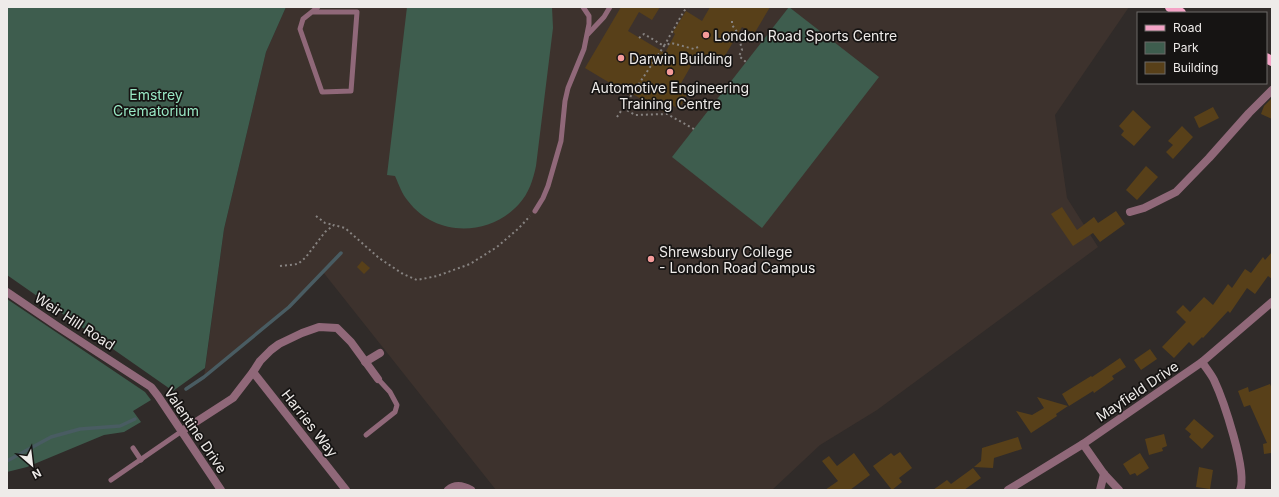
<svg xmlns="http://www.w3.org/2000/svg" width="1279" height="497" viewBox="0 0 1279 497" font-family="Inter,sans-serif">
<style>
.built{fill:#3d322d}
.green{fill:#3e5d4e}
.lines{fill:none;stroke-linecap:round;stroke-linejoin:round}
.stream{stroke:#495c62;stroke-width:3.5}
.building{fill:#584019}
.path{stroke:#878381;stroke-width:2;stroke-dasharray:2 3;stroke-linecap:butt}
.service{stroke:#906879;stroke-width:5}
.minor{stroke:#906879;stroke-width:8}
.primary{stroke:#f4a3c6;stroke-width:10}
.poi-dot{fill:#f59b9a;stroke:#161413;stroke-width:1.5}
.labels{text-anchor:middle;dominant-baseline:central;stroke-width:3.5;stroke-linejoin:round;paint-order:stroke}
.poi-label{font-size:14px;fill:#eeebe9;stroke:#161413;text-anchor:start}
.park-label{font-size:14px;fill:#98e7c3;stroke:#161413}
.street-label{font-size:14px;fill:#eeebe9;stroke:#161413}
</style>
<rect width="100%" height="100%" fill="#302b29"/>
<path class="built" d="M286 7H1129L1055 115 1067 198 1098 247 877 410 820 445 772 490H496L323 272 289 307 204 377 224 229 266 52Z"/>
<g class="green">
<path d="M7 7H286L266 52 224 229 205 368 173 391 7 275Z"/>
<path d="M407 7H552L553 28 536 166C533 180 529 193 519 204 489 237 435 237 408 201 402 194 399 185 395 176L387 175Z"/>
<path d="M789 7 879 77 762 228 672 157Z"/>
<path d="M7 299 145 392 151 400 133 411 141 422 124 432 104 435 27 467 7 472Z"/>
</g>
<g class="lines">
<g class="stream">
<path d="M186 389 204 377 289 307 341 253"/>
<path d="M7 461 51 437 80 429 120 426 135 419"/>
</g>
</g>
<g class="building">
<path d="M621 7H660L652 20 639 12 628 31 665 53 675 34 673 32 686 11 702 21 710 7H770L754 34 742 27 720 64 699 52 680 85 689 91 679 109 669 103 664 112 631 93 630 95 585 68Z"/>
<path d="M1272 98V119L1261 114 1264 106Z"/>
<path d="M1213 107 1219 118 1199 128 1194 117Z"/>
<path d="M1133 110 1151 127 1134 146 1121 135 1124 131 1119 126Z"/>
<path d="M1182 126 1193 137 1173 159 1166 152 1173 145 1168 141Z"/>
<path d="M1146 166 1158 177 1137 200 1126 190Z"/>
<path d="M1062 207 1077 230 1094 217 1098 223 1116 211 1125 224 1100 242 1093 233 1073 246 1051 214Z"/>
<path d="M1272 252V279L1268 276 1255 294 1247 288 1230 313 1228 311 1203 338 1202 337 1193 346 1189 342 1174 358 1162 347 1186 322 1176 312 1183 305 1190 312 1204 297 1213 305 1228 284 1232 288 1245 269 1251 273 1263 257 1265 260Z"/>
<path d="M362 261 370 268 364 274 357 267Z"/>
<path d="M1150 349 1157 359 1141 370 1134 360Z"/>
<path d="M1120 358 1126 367 1112 376 1114 379 1094 393 1093 391 1069 406 1062 394 1091 376 1092 377Z"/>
<path d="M1270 384 1272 389V456L1271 453 1264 454 1263 444 1267 443 1250 405 1244 407 1238 391 1248 387 1249 392Z"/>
<path d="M1037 397 1068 406 1056 414 1057 416 1031 433 1016 411 1032 415 1044 408Z"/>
<path d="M1194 419 1214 436 1202 449 1189 437 1191 434 1185 429Z"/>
<path d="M1164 434 1167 446 1162 448 1163 451 1149 455 1145 439Z"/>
<path d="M1018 437 1022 449 994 458 993 468 974 467 981 461 982 448Z"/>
<path d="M900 452 912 468 899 478 902 482 892 490 873 466 891 453 894 456Z"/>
<path d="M854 453 870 475 850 490H825L838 481 822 461 829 456 837 466Z"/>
<path d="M1140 453 1149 468 1137 476 1135 473 1130 475 1123 464Z"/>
<path d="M1199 467 1213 470 1210 489 1196 487Z"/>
<path d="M973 468 981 478 964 490H933L947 480 951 484Z"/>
</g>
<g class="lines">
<g class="path">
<path d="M732 21V25L738 33 742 50 739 56 746 62"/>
<path d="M639 38 644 34 664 46 684 11 688 7"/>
<path d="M617 117 623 108"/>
<path d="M694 129 667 114 635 115 623 108 664 46 671 43 694 49 698 47"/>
<path d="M316 216 325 223 334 225"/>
<path d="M280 266 298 264 306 257 325 232 334 225 345 228 379 258 403 274 417 280 437 276 470 264 497 247 519 228 530 216"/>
</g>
<g class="service">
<path d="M312 12H357L351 91 322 92 300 29 303 19 318 7"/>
<path d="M588 34 604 17 610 7"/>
<path d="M535 211 543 198 548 186 561 141 565 101 568 88 584 49 589 24V16L583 7"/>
<path d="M366 435 395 412 397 405 390 392 378 379"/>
<path d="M133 448 141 460"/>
<path d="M111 480 182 431"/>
</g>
<g class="minor">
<path d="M1130 212 1144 208 1176 192 1209 158 1249 113 1272 90"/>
<path d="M7 292 57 326 151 387 158 396 221 490"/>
<path d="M365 362 380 353"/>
<path d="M1202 362C1206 368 1211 374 1214 380 1223 399 1248 472 1240 490"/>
<path d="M253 372 346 490"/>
<path d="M182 431 233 398 253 372 260 361 271 350 279 344 302 333 319 327 337 328 351 342 378 379"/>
<path d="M1083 444 1104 474 1119 490"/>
<path d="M448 490C455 484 464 486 471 490"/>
<path d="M1008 490 1083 444 1202 362 1272 302"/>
<path d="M1100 490 1104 474"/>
</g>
<g class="primary">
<path d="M1170 7 1181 13"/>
<path d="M1266 58 1272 61"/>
</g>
</g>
<g class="poi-dot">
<circle cx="706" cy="35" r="4"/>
<circle cx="621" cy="58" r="4"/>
<circle cx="670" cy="72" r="4"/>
<circle cx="651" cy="259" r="4"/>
</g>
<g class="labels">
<g class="poi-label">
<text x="714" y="35">London Road Sports Centre</text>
<text x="629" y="58">Darwin Building</text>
<text x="670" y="87" text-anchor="middle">Automotive Engineering<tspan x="670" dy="16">Training Centre</tspan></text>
<text x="659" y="251">Shrewsbury College<tspan x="659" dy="16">- London Road Campus</tspan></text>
</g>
<g class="park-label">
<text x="156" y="94">Emstrey<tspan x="156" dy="16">Crematorium</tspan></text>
</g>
<g class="street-label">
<text transform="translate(75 321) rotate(33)">Weir Hill Road</text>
<text transform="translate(1137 391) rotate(-34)">Mayfield Drive</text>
<text transform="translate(310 423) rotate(52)">Harries Way</text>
<text transform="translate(196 430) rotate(56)">Valentine Drive</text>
</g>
</g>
<rect width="1279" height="497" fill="none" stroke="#eeebe9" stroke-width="16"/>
<rect x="1137" y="12" width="130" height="72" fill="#161413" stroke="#6c6a69"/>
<rect x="1145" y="25" width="20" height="6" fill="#f4a3c6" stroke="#6c6a69"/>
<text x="1173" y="32" font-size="12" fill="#eeebe9">Road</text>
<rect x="1145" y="42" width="20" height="12" fill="#3e5d4e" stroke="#6c6a69"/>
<text x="1173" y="52" font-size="12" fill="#eeebe9">Park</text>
<rect x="1145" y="62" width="20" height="12" fill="#584019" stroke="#6c6a69"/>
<text x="1173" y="72" font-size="12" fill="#eeebe9">Building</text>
<g transform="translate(32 465) rotate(152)" stroke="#161413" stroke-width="3" paint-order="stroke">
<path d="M0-3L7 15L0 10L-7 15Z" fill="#eeebe9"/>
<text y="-6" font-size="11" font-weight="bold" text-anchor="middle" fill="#eeebe9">N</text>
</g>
</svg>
